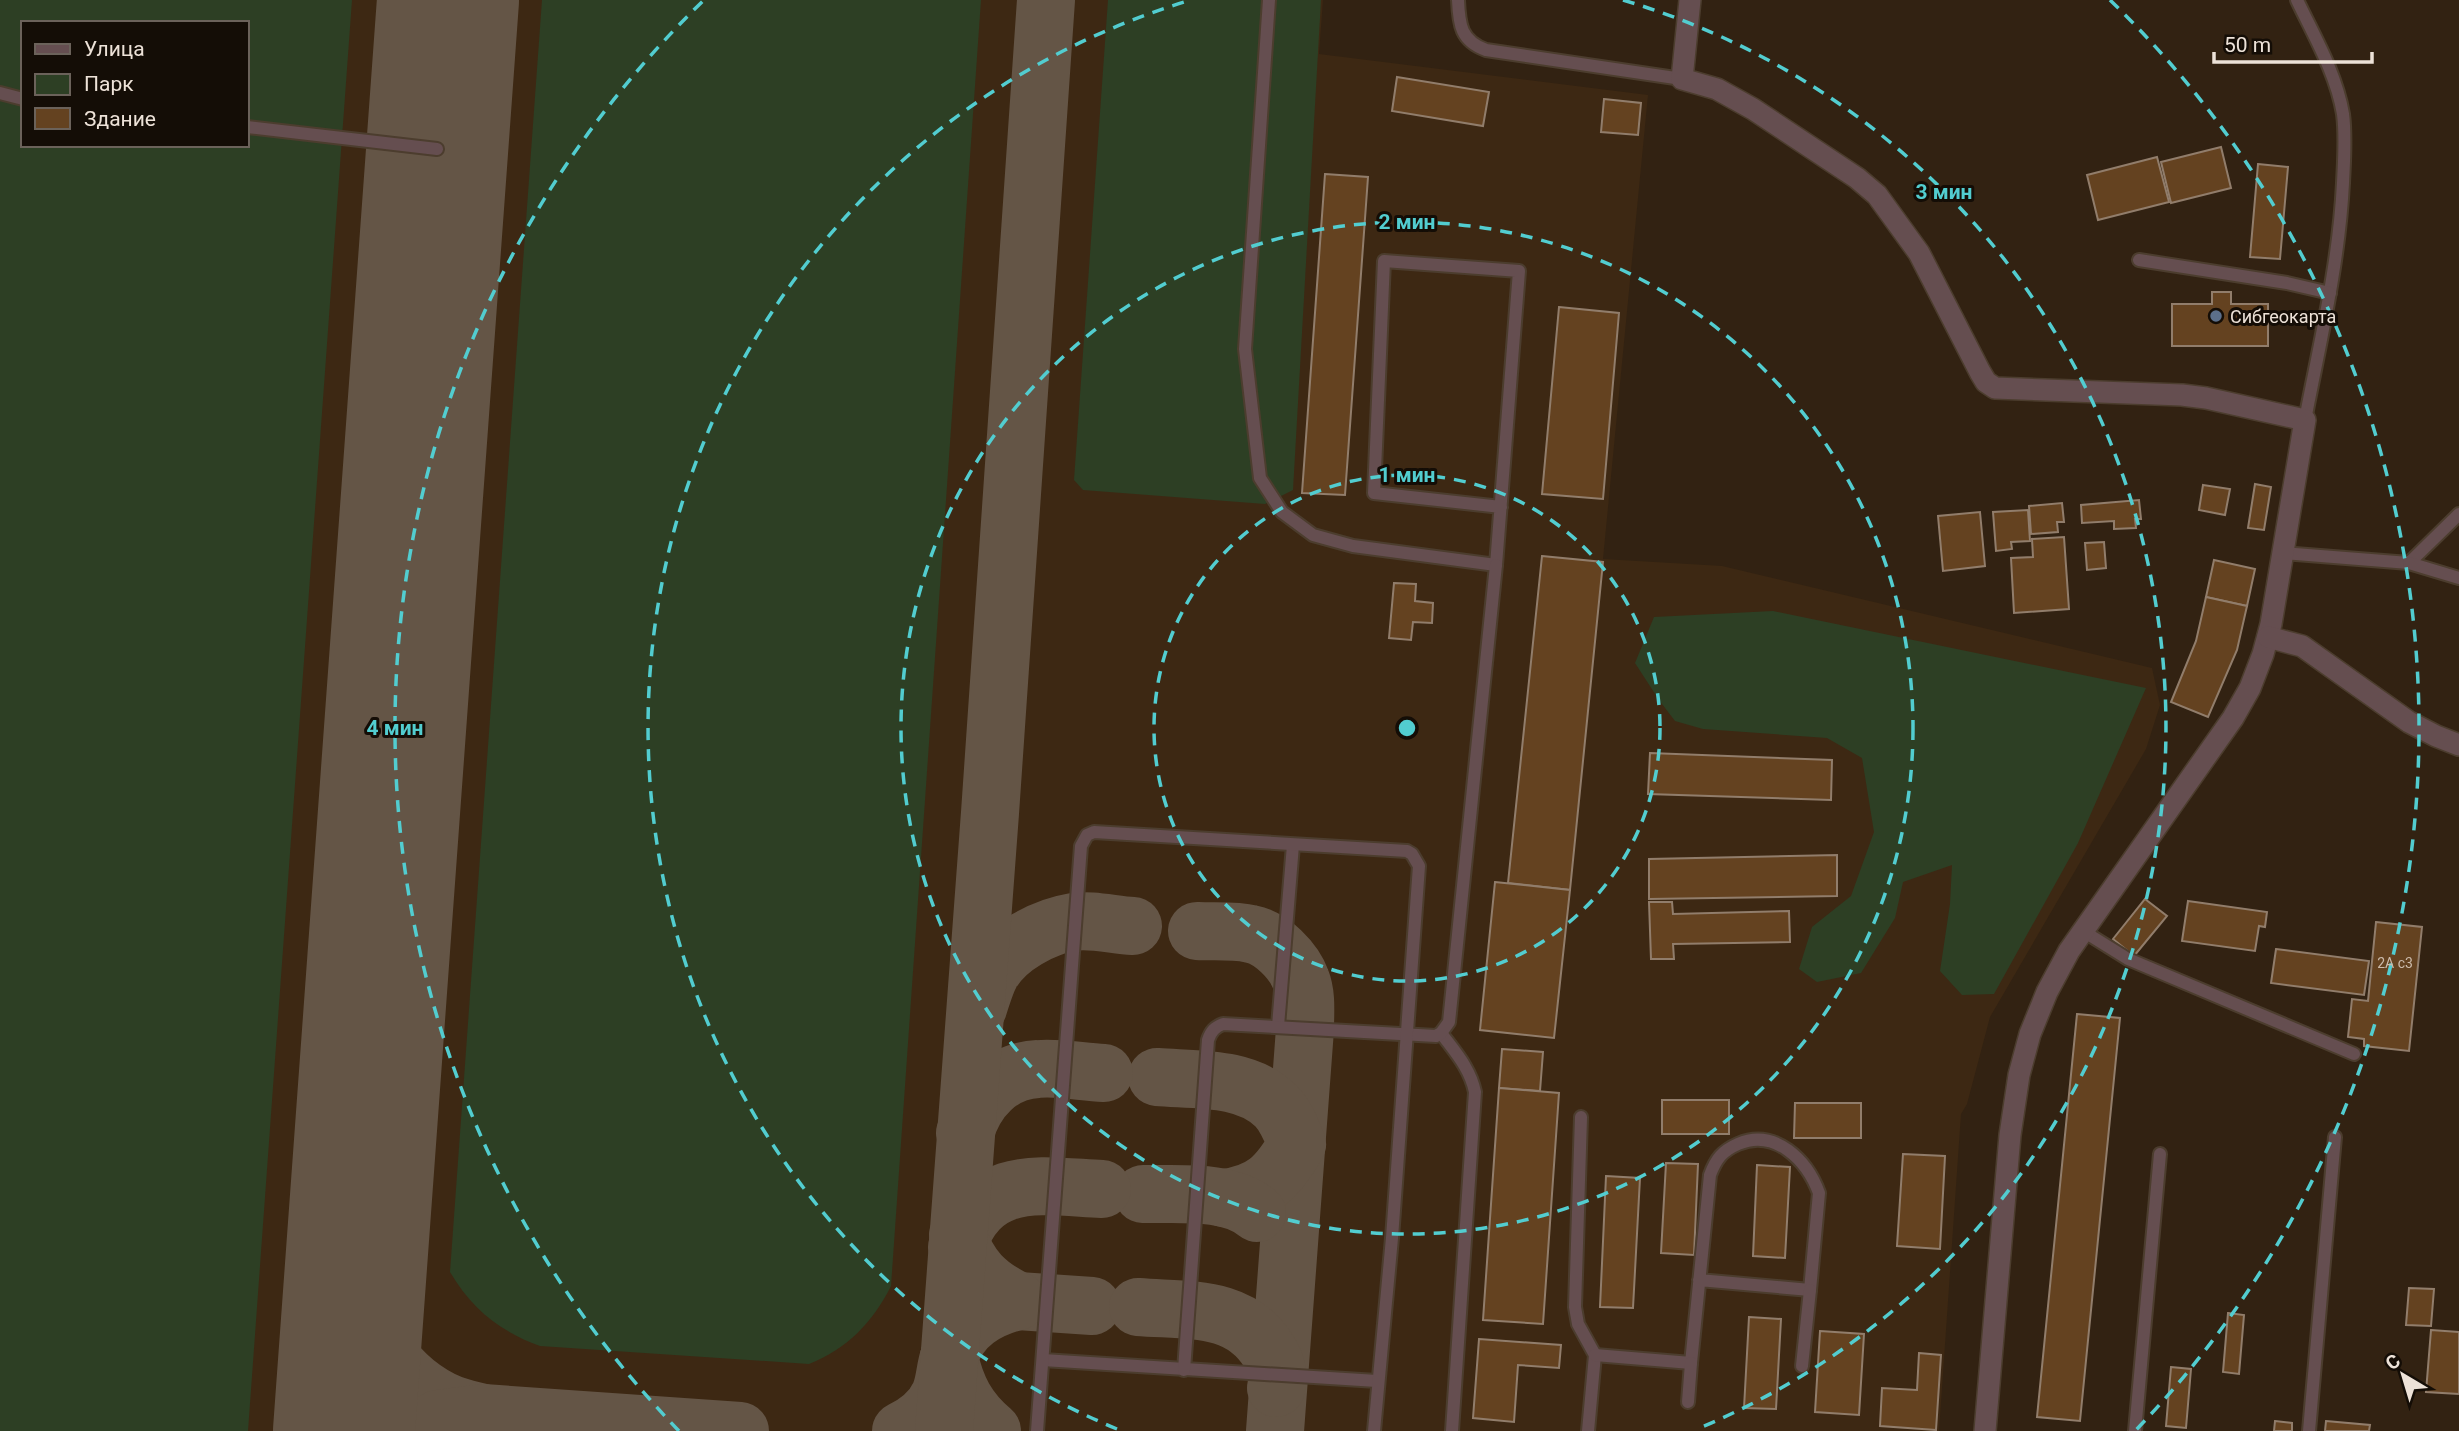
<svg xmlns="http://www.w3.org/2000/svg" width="2459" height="1431" viewBox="0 0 2459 1431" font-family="Roboto,sans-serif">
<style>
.built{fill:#3d2813;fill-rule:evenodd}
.green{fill:#2d3f24;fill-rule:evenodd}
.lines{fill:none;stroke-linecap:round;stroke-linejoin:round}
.taxiway{stroke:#645546;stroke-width:58}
.runway{stroke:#645546;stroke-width:142}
.building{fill:#644220;stroke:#917d6b;stroke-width:2}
.service-casing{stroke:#4c3d2e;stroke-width:16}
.minor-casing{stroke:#4c3d2e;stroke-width:24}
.service{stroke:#654e50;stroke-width:12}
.minor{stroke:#654e50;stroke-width:21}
.ring{fill:none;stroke:#52cdd0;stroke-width:3.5;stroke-dasharray:12 9}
.service-dot{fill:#5c6f8a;stroke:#140d06;stroke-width:2.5}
.labels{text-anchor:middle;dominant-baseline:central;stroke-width:6;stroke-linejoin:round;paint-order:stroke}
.number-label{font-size:14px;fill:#cbbaaa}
.poi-label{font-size:18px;fill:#ede2d8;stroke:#140d06;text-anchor:start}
.centre{fill:#52cdd0;stroke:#140d06;stroke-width:3.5}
.ring-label{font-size:21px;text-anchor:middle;font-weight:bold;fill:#52cdd0;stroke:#140d06;stroke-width:6;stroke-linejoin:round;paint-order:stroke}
</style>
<rect width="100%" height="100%" fill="#322212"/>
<path class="built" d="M0 0H1323L1319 54 1648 95 1603 559 1722 566 2152 668 2160 705 2146 749 1990 1017 1967 1104 1961 1114 1939 1431H0ZM23 23H247V145H23Z"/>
<g class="green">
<path d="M0 0H352L248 1431H0ZM23 23H247V145H23Z"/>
<path d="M542 0H981L891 1286C873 1322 847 1349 809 1364L540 1346C499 1331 472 1309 450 1272Z"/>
<path d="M1108 0H1321L1293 490 1265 504 1083 490 1074 480Z"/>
<path d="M1773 611 2146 688 2078 843 1994 994 1962 995 1940 971 1950 904 1952 865 1903 882 1895 918 1861 973 1817 982 1799 969 1812 927 1851 896 1874 832 1862 758 1827 738 1703 729 1675 721 1659 700 1635 663 1654 617Z"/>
</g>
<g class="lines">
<g class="taxiway">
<path d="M1197 931C1214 932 1234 930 1251 934 1272 938 1294 961 1301 980 1307 995 1305 1013 1305 1029L1275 1431"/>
<path d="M978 1008C982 996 985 984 991 973 1007 946 1043 927 1073 922 1091 919 1114 925 1133 926"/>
<path d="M1157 1077C1196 1080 1246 1076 1276 1106 1286 1116 1291 1130 1297 1144 1278 1177 1263 1193 1224 1198"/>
<path d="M965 1133C975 1099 1000 1071 1038 1069 1059 1067 1082 1072 1104 1073"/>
<path d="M1143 1194C1178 1195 1228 1189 1257 1213"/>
<path d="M957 1247C983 1173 1038 1186 1102 1189"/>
<path d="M355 1274C365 1330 397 1381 451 1404 461 1408 472 1410 483 1413"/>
<path d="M1018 1301 1092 1306"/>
<path d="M1138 1307C1188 1311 1240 1304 1269 1352 1277 1365 1279 1374 1276 1388"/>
<path d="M949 1357C956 1388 967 1410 992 1431"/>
<path d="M415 1431 438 1419 483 1413 740 1431"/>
<path d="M901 1431C917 1423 933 1410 940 1394 945 1383 945 1368 949 1357 961 1324 986 1309 1018 1301 987 1286 968 1268 958 1235"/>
<path d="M944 1431 990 813 1046 0"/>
</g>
<path class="runway" d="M344 1431 448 0"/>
</g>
<g class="building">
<path d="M1397 77 1489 92 1483 126 1392 111Z"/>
<path d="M1604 99 1641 103 1638 135 1601 132Z"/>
<path d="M2221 147 2231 188 2171 203 2161 162Z"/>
<path d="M2157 157 2169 202 2098 220 2087 175Z"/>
<path d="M2258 164 2288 167 2280 259 2250 257Z"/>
<path d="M1325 174 1368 177 1345 495 1302 493Z"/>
<path d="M2212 292H2231V304H2268V346H2172V304H2212Z"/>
<path d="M1559 307 1619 313 1603 499 1542 494Z"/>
<path d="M2255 484 2271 487 2264 530 2248 528Z"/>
<path d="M2203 485 2230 489 2225 515 2199 510Z"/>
<path d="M2139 500 2141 519H2135L2136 528 2114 529V521L2082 523 2081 505Z"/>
<path d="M2062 503 2064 522H2057L2058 532 2031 534 2029 506Z"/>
<path d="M2028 510 2030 541 2011 542 2012 549 1996 551 1993 512Z"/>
<path d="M1980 512 1985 566 1943 571 1938 516Z"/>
<path d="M2064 537 2069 609 2014 613 2011 558 2033 557 2032 539Z"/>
<path d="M2104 542 2106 568 2087 570 2085 543Z"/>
<path d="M1542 556 1603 562 1570 890 1508 883Z"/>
<path d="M2214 560 2255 569 2247 606 2206 597Z"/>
<path d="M1394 583 1416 584 1415 601 1433 603 1432 623 1413 622 1411 640 1389 638Z"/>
<path d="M2206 597 2247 606 2237 650 2208 717 2171 702 2196 641Z"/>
<path d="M1650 753 1832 760 1831 800 1648 794Z"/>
<path d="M1837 855V896L1649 899V859Z"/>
<path d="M1495 882 1570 890 1554 1038 1480 1030Z"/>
<path d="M2145 899 2167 916 2134 956 2113 939Z"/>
<path d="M2188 901 2267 912 2265 927 2259 926 2255 951 2182 941Z"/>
<path d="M1649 902H1672L1673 914 1789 911 1790 942 1673 944 1674 959H1651Z"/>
<path d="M2376 922 2422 927 2409 1051 2364 1046V1039L2348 1037 2352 999 2368 1001Z"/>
<path d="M2276 949 2369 961 2364 995 2271 983Z"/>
<path d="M2077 1014 2120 1018 2080 1421 2037 1417Z"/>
<path d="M1502 1049 1543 1052 1540 1091 1499 1088Z"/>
<path d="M1499 1088 1559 1093 1543 1324 1483 1320Z"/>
<rect x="1662" y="1100" width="67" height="34"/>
<path d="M1795 1103H1861V1138H1794Z"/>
<path d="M1903 1154 1945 1156 1940 1249 1897 1246Z"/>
<path d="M1666 1163 1698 1164 1694 1255 1661 1253Z"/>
<path d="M1757 1165 1790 1167 1785 1258 1753 1256Z"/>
<path d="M1606 1176 1640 1178 1633 1308 1600 1307Z"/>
<path d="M2409 1288 2434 1289 2431 1326 2406 1325Z"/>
<path d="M2228 1313 2244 1315 2239 1374 2223 1372Z"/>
<path d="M1749 1317 1781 1319 1776 1409 1744 1408Z"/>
<path d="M2431 1330 2459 1332V1394L2426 1392Z"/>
<path d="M1820 1331 1864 1334 1859 1415 1815 1412Z"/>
<path d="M1479 1339 1561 1345 1559 1368 1518 1365 1514 1422 1473 1418Z"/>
<path d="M1919 1353 1941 1355 1936 1430 1880 1426 1882 1388 1917 1390Z"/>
<path d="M2171 1367 2191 1369 2186 1428 2166 1426Z"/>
<path d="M2275 1421 2292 1423V1431H2274Z"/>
<path d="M2326 1421 2370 1425 2369 1431H2325Z"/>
</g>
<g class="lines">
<defs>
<g id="service">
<path d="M1269 0 1245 349 1260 478 1282 512 1313 535 1353 546 1496 565 1519 271 1384 261 1374 493 1501 507"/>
<path d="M1458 0C1459 25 1461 41 1486 50L1682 79"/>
<path d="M2297 0C2314 36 2336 73 2343 114 2346 137 2344 160 2343 183 2339 263 2320 342 2305 420"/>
<path d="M0 93 23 99"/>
<path d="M247 127 437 149"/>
<path d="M2139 260 2287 283 2330 293"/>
<path d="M2283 553 2409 563 2459 514"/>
<path d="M2409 563 2459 578"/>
<path d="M2083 931 2128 959 2354 1054"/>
<path d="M1278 1026 1293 845"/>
<path d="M1441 1033C1455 1052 1470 1068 1475 1092L1452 1431"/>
<path d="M1581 1117 1575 1307 1578 1324 1595 1355 1588 1431"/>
<path d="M1595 1355 1691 1363 1710 1175C1716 1159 1722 1151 1738 1144 1775 1128 1807 1160 1819 1193L1810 1290 1699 1280"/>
<path d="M1043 1360 1377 1381"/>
<path d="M1802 1366 1810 1290"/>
<path d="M1184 1370 1208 1040C1211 1031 1215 1027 1223 1024L1436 1036 1441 1033 1449 1022 1496 565"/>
<path d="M1688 1402 1691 1363"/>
<path d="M1037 1431 1081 846 1087 835 1094 832 1407 851 1412 854 1419 866 1392 1238 1374 1431"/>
<path d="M2135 1431 2160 1154"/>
<path d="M2309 1431 2335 1137"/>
</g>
<g id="minor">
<path d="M1690 0 1682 79 1717 89 1753 109 1857 178 1877 195 1919 253 1980 372 1986 382 1995 388 2182 395 2206 398 2305 420 2271 624 2263 654 2250 688 2233 718 2069 951 2047 992 2030 1034 2019 1075 2010 1135 1985 1431"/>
<path d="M2268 637 2302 646 2409 722 2436 736 2459 745"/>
</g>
</defs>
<use href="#service" class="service-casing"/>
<use href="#minor" class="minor-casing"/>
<use href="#service" class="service"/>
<use href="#minor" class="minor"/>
</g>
<g class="ring">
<circle cx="1407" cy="728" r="253"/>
<circle cx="1407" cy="728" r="506"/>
<path d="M1117 1429A759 759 0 0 1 1191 0M1623 0A759 759 0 0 1 1697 1429"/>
<path d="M679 1431A1012 1012 0 0 1 704 0M2110 0A1012 1012 0 0 1 2135 1431"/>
</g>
<circle class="service-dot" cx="2216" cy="316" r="7"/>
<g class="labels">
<g class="number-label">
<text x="2395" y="963">2А с3</text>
</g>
<g class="poi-label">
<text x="2230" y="316">Сибгеокарта</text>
</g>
</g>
<circle cx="1407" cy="728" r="10" class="centre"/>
<g class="ring-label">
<text x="1944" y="199">3 мин</text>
<text x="1407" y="229">2 мин</text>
<text x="1407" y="482">1 мин</text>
<text x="395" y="735">4 мин</text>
</g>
<rect x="21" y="21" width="228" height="126" fill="#140d06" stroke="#6b625a" stroke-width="2"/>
<rect x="35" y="44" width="35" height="10" fill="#654e50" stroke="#6b625a" stroke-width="2"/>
<text x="84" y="56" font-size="21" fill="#ede2d8">Улица</text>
<rect x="35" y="74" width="35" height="21" fill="#2d3f24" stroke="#6b625a" stroke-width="2"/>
<text x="84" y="91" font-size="21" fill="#ede2d8">Парк</text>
<rect x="35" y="108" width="35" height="21" fill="#644220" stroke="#6b625a" stroke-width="2"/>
<text x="84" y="126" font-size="21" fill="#ede2d8">Здание</text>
<g transform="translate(2403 1375) rotate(322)" stroke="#140d06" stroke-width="5" paint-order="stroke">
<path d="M0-5L12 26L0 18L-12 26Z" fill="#ede2d8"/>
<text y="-10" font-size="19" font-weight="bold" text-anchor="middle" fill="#ede2d8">С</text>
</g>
<path d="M2214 52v10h158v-10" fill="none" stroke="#ede2d8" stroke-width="3.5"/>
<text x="2224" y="52" font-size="21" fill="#ede2d8" stroke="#140d06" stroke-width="5" paint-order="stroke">50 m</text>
</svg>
